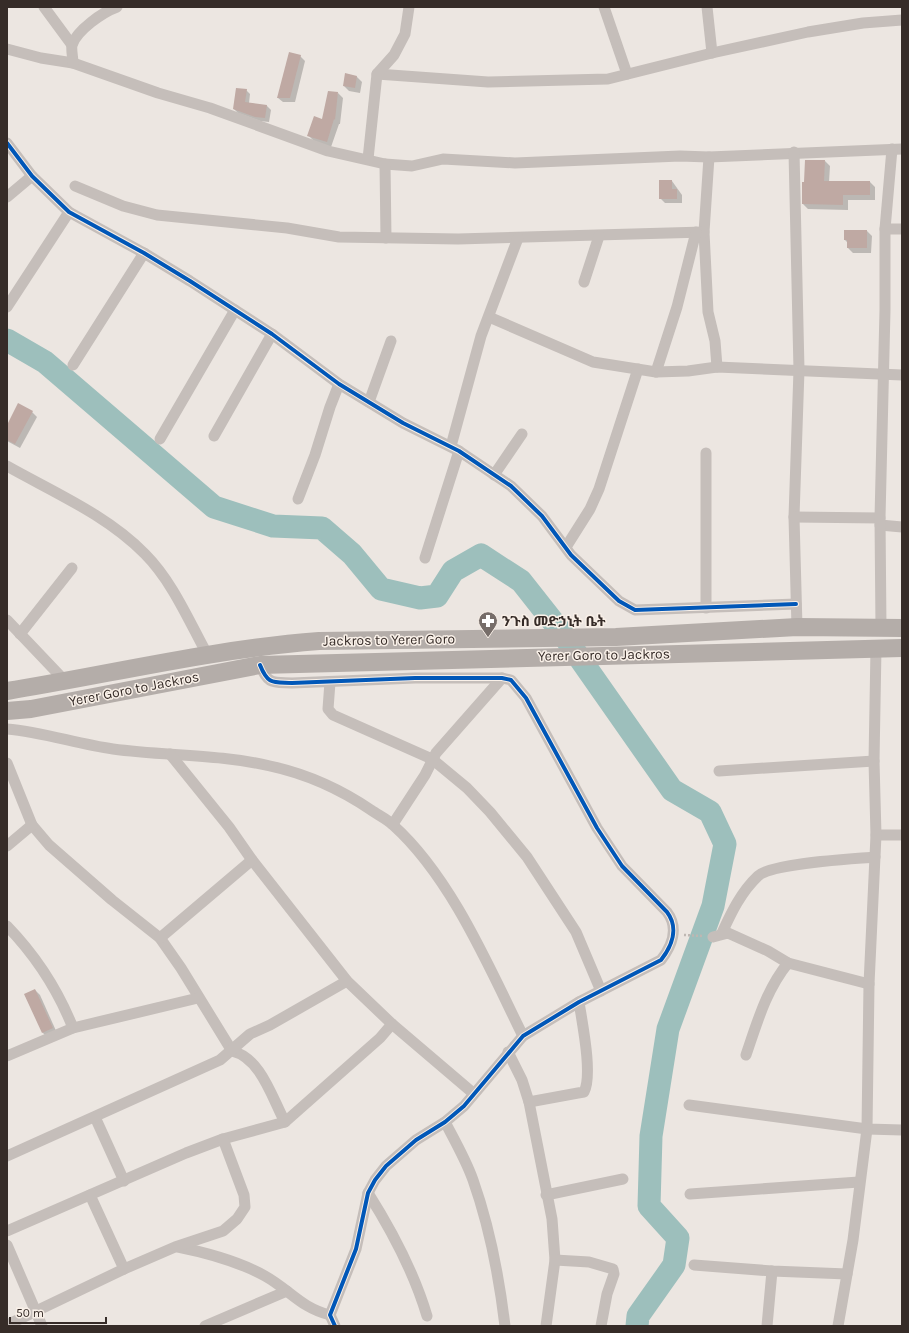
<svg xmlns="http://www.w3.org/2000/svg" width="909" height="1333" viewBox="0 0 909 1333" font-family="Karla,'Noto Sans Ethiopic',sans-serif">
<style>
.shadow{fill:#0003}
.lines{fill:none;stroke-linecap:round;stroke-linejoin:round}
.river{stroke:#9dbfbc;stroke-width:23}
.building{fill:#bfa9a3}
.path{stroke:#beb7b2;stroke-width:2.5;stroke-dasharray:2 2;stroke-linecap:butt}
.minor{stroke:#c5beba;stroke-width:11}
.primary{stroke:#b4ada9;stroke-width:18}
.cycleway-casing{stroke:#f9f0e8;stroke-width:6}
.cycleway{stroke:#0057b8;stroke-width:4}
.labels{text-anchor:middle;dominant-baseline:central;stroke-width:3;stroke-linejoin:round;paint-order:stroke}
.poi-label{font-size:14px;font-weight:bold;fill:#362c28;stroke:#f9f0e8;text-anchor:start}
.street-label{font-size:14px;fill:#362c28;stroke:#f9f0e8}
</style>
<rect width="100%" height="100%" fill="#ece6e1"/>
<g class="shadow">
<path d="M300 56 305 61 295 102H283L278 98Z"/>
<path d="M346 75 357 77 362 82 360 93 349 91 344 86Z"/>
<path d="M246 90 250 94 249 103 267 106 271 110 269 122 260 121 238 113 234 109Z"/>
<path d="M338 93 343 98 340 124H339L331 147 314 141 309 136 323 120Z"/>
<path d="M825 161 830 166 829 182H870L875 187V200H848V210L808 209 803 204Z"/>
<path d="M672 181 682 195V203H665L660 198Z"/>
<path d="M867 231 872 236 871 253H853L848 248V243L845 240Z"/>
<path d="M32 412 37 417 20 448 7 441V427Z"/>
<path d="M35 990 40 995 57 1033 48 1038 43 1033 25 995Z"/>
</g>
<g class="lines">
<path class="river" d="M7 340 45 362 214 507 273 526 322 528 352 554 381 589 420 598 437 596 453 571 481 555 521 581 562 633 672 790 710 812 725 844 713 906 668 1029 651 1136 649 1206 678 1238 674 1265 638 1316 637 1326"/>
</g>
<g class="building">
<path d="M289 52 301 55 290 98H277Z"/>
<path d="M345 73 357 76 355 88 343 86Z"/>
<path d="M236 88 247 89 245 102 267 105 265 118 255 117 233 109Z"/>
<path d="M328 91 338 92 335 120 334 119 327 142 307 136 314 116 322 119Z"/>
<path d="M805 160H825L824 181H870V195H843V205L802 204V182H804Z"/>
<path d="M659 180H672V189H677V199H659Z"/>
<path d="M844 230H867V248H847V240H844Z"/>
<path d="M18 403 33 411 15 444 7 440V425Z"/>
<path d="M35 989 53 1028 42 1033 24 994Z"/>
</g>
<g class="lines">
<path class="path" d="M684 935 703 936"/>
<g class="minor">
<path d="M44 7 72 45"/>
<path d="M604 7 627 74"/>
<path d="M707 7 712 53"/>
<path d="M7 49 41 58 73 63 158 93 210 108 328 151 385 164 412 166 443 159 515 163 680 156 709 157 902 149"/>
<path d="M73 63C73 58 71 50 72 45 77 30 103 12 117 7"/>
<path d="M377 74 488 82 608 79 712 53 808 32 863 23 902 20"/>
<path d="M7 143 32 176 69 212 144 253 190 281 272 334 339 384 403 423 459 451 511 486 542 516 571 555 619 601 635 610 796 604"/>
<path d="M794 152 799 370 794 517 797 627"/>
<path d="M709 157 704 232 708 312 715 341 717 367"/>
<path d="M368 159 377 74 394 55 405 34 409 7"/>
<path d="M385 164 386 238"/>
<path d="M75 186 123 206 157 215 287 228 339 237 458 239 704 232"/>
<path d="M7 197 32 176"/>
<path d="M885 229H902"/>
<path d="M584 282 599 236"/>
<path d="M7 307 69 212"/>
<path d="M489 317 593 362 656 372 688 371 717 367 902 375"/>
<path d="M73 365 144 253"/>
<path d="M656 372 677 307 696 232"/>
<path d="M369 402 391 341"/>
<path d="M214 436 272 334"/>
<path d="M160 439 235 310"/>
<path d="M451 446 481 336 518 238"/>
<path d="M706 453V608"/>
<path d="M7 466C53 492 107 515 145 554 172 581 189 621 207 654"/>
<path d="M494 475 522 434"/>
<path d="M298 499 315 455 330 407 339 384"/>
<path d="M794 517 880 518"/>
<path d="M880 525 902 527"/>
<path d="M566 547 590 509 599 489 638 369"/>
<path d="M425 558 459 451"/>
<path d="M7 620 65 681"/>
<path d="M881 628 880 518 885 310V229L892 149"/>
<path d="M20 634 72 568"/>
<path d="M260 665C268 685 273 682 292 683L415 678H502L511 680 526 698 597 828 622 866 667 912C679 928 672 946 661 960L579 1002 523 1036 464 1106 445 1122 416 1140 386 1166 375 1180 368 1193 356 1249 330 1315 335 1326"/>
<path d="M330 682 328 709 333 715 432 759 467 788 490 812 527 857 576 932 601 991"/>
<path d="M7 729C43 732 77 744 113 749 165 756 219 754 270 766 307 774 340 789 371 810 378 815 387 819 393 825 451 877 489 967 523 1036"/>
<path d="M170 754 229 827 252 860 347 981 392 1024 473 1093"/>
<path d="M7 763 32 825 49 845 112 900 160 938 181 968 232 1051C261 1058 272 1098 285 1122"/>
<path d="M719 771 874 761"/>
<path d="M393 824 425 775 436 753 502 678"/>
<path d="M876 835H902"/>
<path d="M7 846 32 825"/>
<path d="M7 926C35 955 58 990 73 1028"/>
<path d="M722 933C731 913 741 892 758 876 772 863 853 859 875 857"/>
<path d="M713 937 728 933 768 951 788 963 869 984"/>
<path d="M160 938 252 860"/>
<path d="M508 1052 522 1080 529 1102 552 1219 555 1260 546 1326"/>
<path d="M746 1055C757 1023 766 990 788 963"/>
<path d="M7 1056 73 1028 198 998"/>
<path d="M529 1102 578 1093 584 1092C593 1075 582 1022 579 1002"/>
<path d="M689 1105 867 1129 902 1130"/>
<path d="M95 1117 124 1181"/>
<path d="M445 1122C455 1141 466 1160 473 1180 490 1228 499 1276 505 1326"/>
<path d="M7 1156 220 1060 250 1034 270 1025 347 981"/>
<path d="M368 1193C392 1231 414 1272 427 1316"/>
<path d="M690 1194 859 1182"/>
<path d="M90 1195 124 1269"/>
<path d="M546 1195 623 1179"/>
<path d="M7 1231 186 1153 223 1139 285 1122 380 1038 392 1024"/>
<path d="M7 1245 42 1326"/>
<path d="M178 1247C208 1253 238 1261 265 1276 290 1290 301 1308 330 1315"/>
<path d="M555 1260 589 1262 613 1269 614 1274 607 1294 601 1326"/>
<path d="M694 1265 772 1271 847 1274"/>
<path d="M7 1325 124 1269 175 1247 223 1231 237 1219 245 1207 244 1195 223 1139"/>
<path d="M205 1326 287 1291"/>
<path d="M767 1326 772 1271"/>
<path d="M838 1326 853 1240 867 1129 869 984 876 835 874 761 876 648"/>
</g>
<g class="primary">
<path d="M7 691C111 674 214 649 319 641L616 637 797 627 902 628"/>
<path d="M7 711 31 709 260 665 902 648"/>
</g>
<defs>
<g id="cycleway">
<path d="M7 143 32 176 69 212 144 253 190 281 272 334 339 384 403 423 459 451 511 486 542 516 571 555 619 601 635 610 796 604"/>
<path d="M260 665C268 685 273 682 292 683L415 678H502L511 680 526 698 597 828 622 866 667 912C679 928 672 946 661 960L579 1002 523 1036 464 1106 445 1122 416 1140 386 1166 375 1180 368 1193 356 1249 330 1315 335 1326"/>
</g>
</defs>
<use href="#cycleway" class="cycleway-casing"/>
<use href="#cycleway" class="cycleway"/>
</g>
<defs>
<symbol id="pharmacy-pin" viewBox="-11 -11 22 30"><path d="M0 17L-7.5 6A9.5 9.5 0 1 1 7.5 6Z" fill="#766d69" stroke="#f9f0e8"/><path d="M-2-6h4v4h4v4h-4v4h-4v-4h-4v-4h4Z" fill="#fff"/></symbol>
</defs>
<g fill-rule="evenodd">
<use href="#pharmacy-pin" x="477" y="610" width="22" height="30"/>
</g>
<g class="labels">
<g class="poi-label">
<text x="502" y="621">ንጉስ መድኃኒት ቤት</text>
</g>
<g class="street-label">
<text transform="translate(389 640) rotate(-1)">Jackros to Yerer Goro</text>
<text transform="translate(604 655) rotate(-1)">Yerer Goro to Jackros</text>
<text transform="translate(134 689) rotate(-11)">Yerer Goro to Jackros</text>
</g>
</g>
<rect width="909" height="1333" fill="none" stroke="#362c28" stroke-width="16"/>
<path d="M10 1317v6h96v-6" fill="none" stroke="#362c28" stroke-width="2"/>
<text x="16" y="1317" font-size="12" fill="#362c28" stroke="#f9f0e8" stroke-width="3" paint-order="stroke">50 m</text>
</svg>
